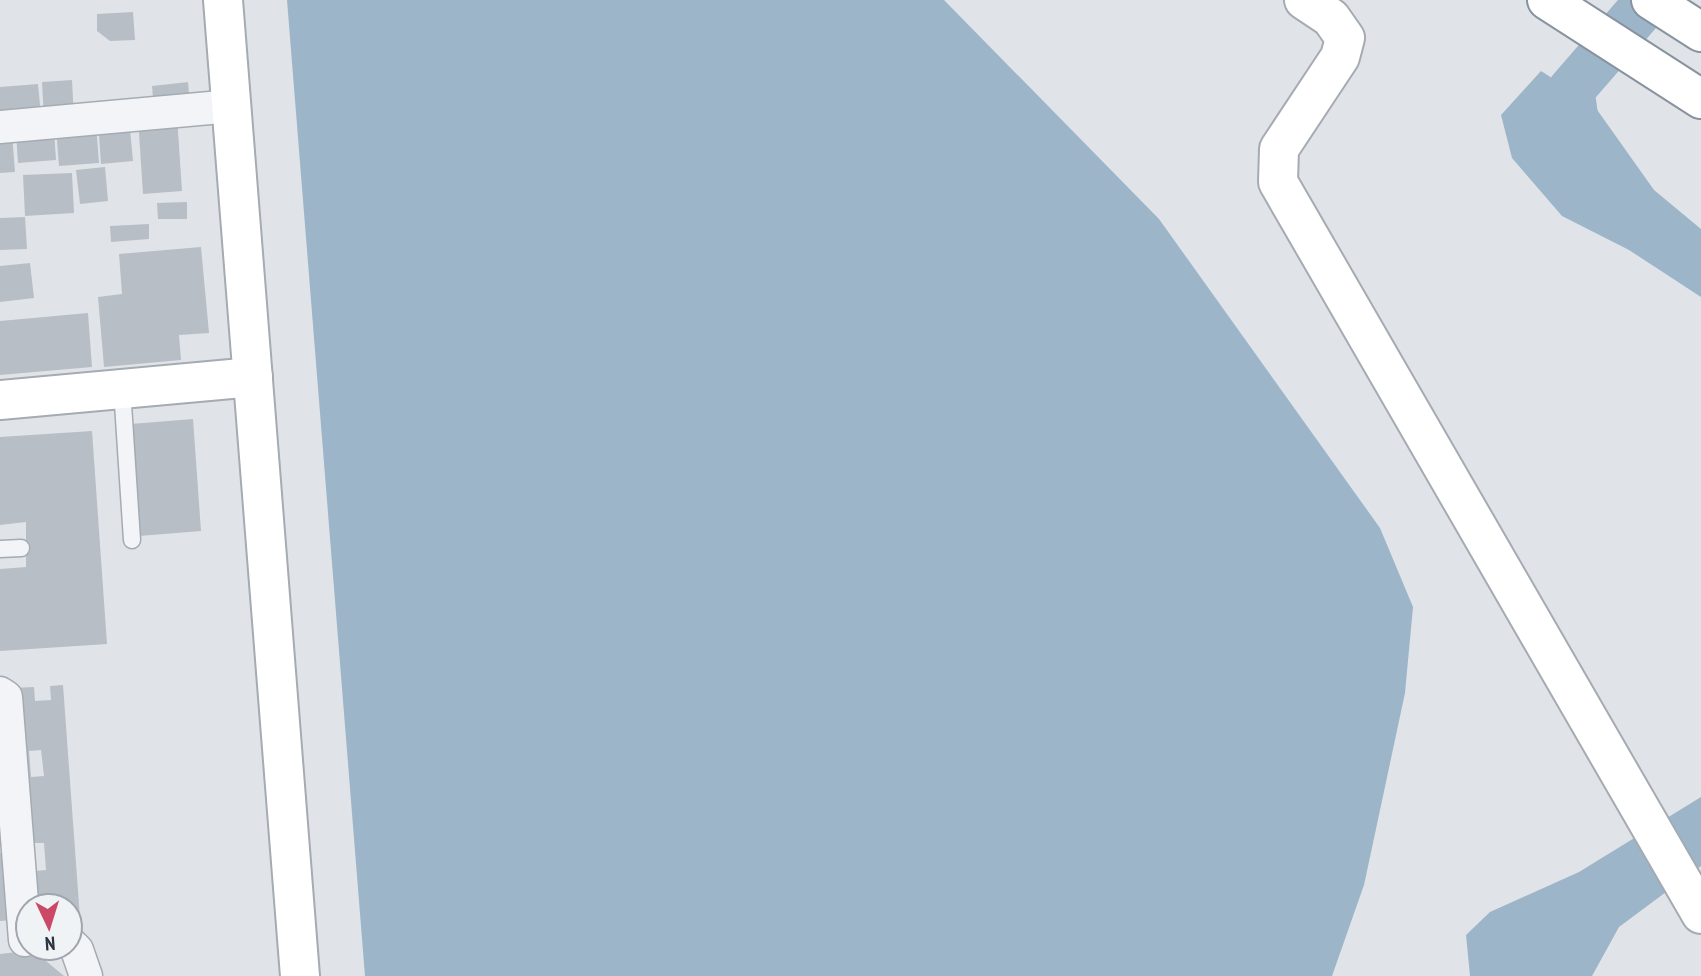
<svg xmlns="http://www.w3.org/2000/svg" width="1701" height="976" viewBox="0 0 1701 976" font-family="'PT Sans Narrow',sans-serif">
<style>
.water{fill:#9cb5c8}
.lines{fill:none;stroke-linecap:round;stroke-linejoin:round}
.river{stroke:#9cb5c8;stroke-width:47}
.building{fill:#b7bec5;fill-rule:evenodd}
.lane-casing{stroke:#a5abb2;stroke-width:19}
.street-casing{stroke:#a5abb2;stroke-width:35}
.secondary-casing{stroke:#a5abb2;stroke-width:42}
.highway-casing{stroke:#88939f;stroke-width:42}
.lane{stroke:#f2f4f7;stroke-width:16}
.street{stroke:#f2f4f7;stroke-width:32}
.secondary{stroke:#fff;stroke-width:38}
.highway{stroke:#fff;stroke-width:38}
</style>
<rect width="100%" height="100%" fill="#e0e4e8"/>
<g class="water">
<path d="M287 0H944L1159 219 1380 528 1413 607 1405 693 1364 885 1332 976H365Z"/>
<path d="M1541 71 1593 104 1654 190 1701 229V297L1629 250 1562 216 1512 158 1501 115Z"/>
<path d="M1701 797V866L1619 927 1592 976H1470L1466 935 1490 912 1579 872Z"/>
</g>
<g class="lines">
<path class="river" d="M1583 152 1579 149 1571 90 1649 0"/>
</g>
<g class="building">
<path d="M133 12 135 40 110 41 97 31V14Z"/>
<path d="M72 80 74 118 44 120 42 82Z"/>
<path d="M188 82 190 106 154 110 152 86Z"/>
<path d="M38 84 41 115 0 119V87Z"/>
<path d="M177 116 182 191 143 194 138 118Z"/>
<path d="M129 119 133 161 101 164 98 121Z"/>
<path d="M96 124 99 163 59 166 56 128Z"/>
<path d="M54 130 56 160 18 163 16 133Z"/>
<path d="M0 133H12L15 172 0 173Z"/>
<path d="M105 167 108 201 80 204 76 170Z"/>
<path d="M72 173 74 213 25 216 23 175Z"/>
<path d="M187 202V219H158L157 203Z"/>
<path d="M25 217 27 249 0 250V218Z"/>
<path d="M149 224V239L111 242 110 226Z"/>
<path d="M201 247 209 333 179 335 181 360 104 367 98 297 122 294 119 254Z"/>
<path d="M30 263 34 298 0 302V266Z"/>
<path d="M88 313 92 367 0 375V321Z"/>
<path d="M193 419 201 531 139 536 131 424Z"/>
<path d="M92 431 107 644 0 651V569L26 567V522L0 525V437Z"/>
<path d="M63 685 80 918 70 919V906H29L13 688 34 687 35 701 51 700 50 686ZM41 750 44 776 31 777 29 751ZM34 843H44L46 870 36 871Z"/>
<path d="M0 853H8L12 920 0 921Z"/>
<path d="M33 950 64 976H0V954Z"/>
</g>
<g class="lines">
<defs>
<g id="lane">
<path d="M122 389 132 540"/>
<path d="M0 549 21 548"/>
</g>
<g id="street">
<path d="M0 127 232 106"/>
<path d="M0 693 6 697 25 940"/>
<path d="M70 943 77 950 86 976"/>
</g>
<g id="secondary">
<path d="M223 0 300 976"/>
<path d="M1304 0 1331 18 1345 38 1340 57 1279 149 1278 182 1701 914"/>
<path d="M0 400 253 377"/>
</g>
<g id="highway">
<path d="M1547 0 1701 99"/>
<path d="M1651 0 1701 32"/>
</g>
</defs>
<use href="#lane" class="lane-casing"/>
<use href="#street" class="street-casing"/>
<use href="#secondary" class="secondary-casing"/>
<use href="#highway" class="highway-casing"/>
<use href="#lane" class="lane"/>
<use href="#street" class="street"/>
<use href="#secondary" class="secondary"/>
<use href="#highway" class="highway"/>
</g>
<g transform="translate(49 927) rotate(176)"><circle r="33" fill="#eff3f6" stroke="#a0a6ad" stroke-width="2"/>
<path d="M0-5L12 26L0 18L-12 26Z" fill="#cb4867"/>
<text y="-10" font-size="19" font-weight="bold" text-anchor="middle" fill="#29333f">N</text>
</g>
</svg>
